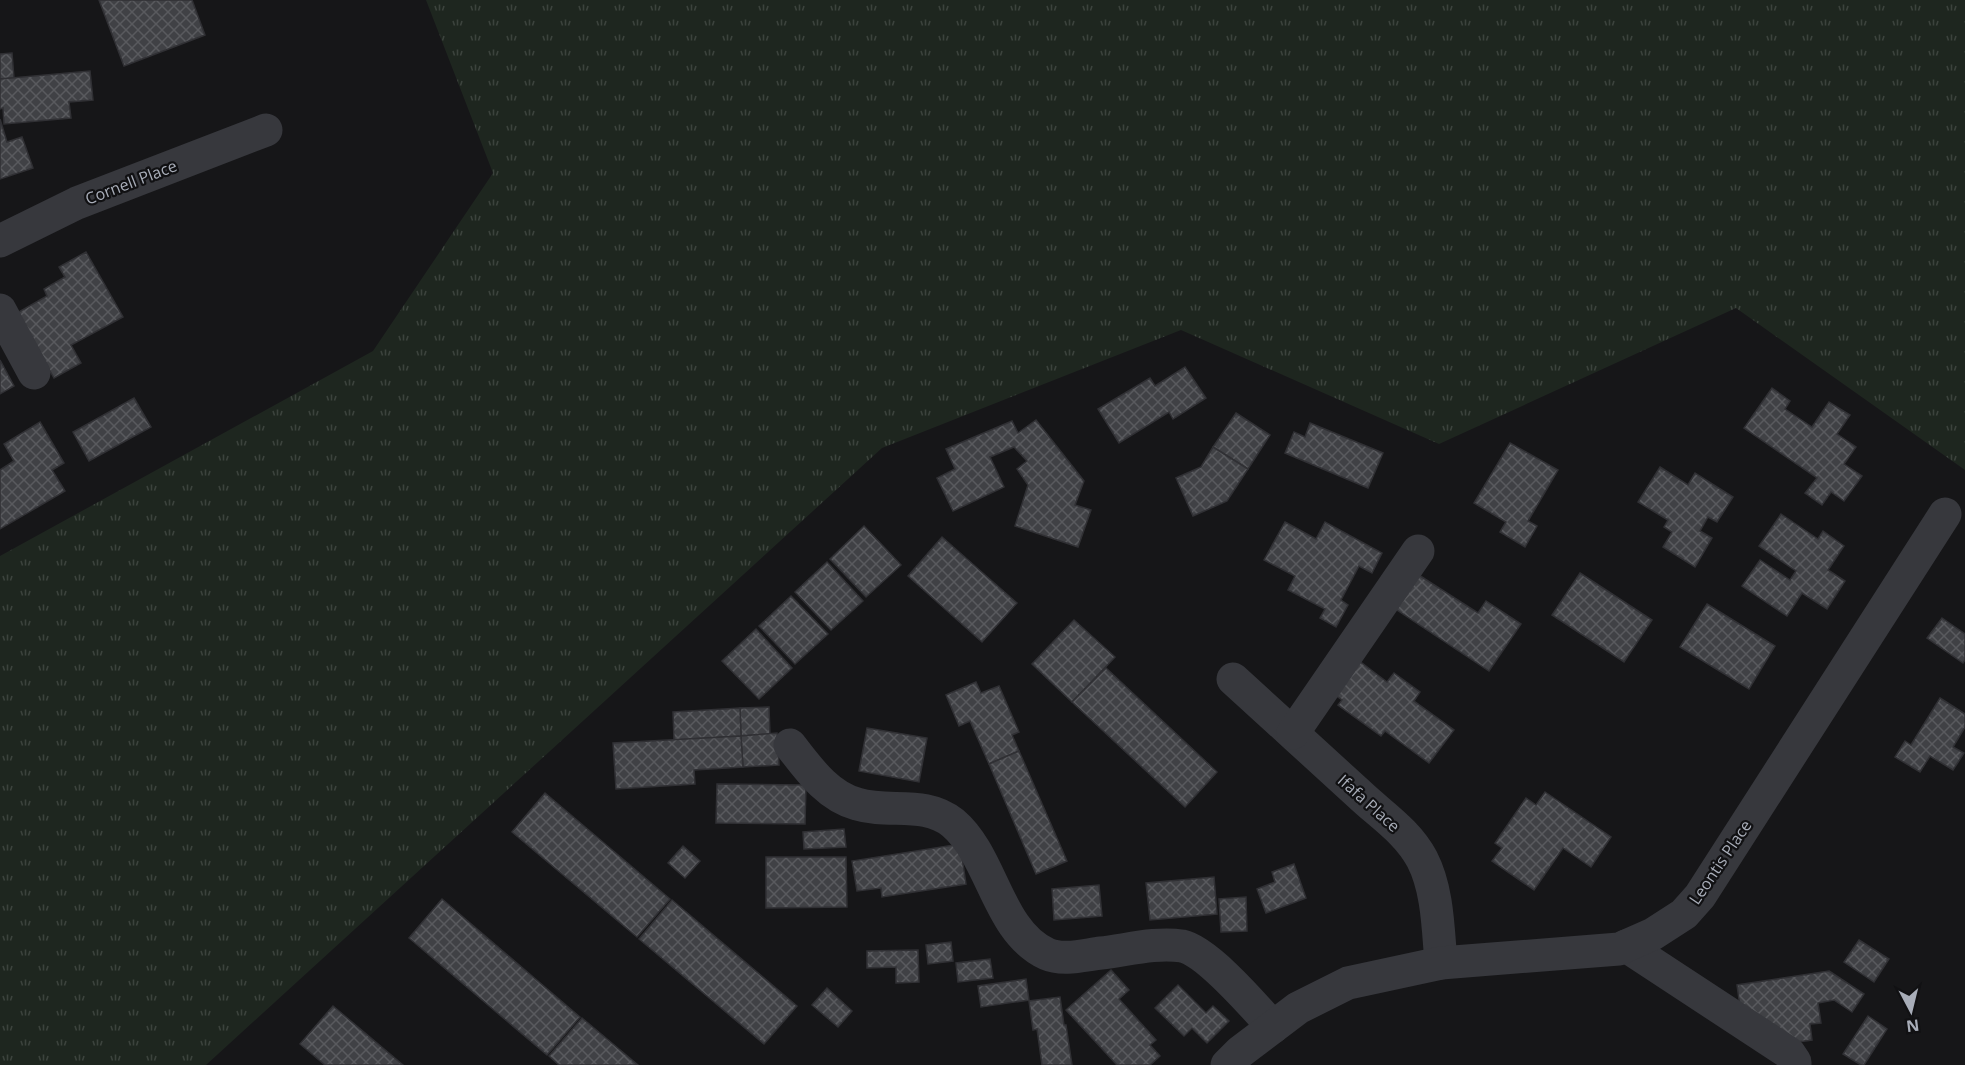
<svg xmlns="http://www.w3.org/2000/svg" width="1965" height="1065" viewBox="0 0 1965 1065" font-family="'Open Sans',sans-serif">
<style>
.grass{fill:url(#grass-tufts)}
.building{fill:url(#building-cross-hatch);stroke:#303034;stroke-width:1.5}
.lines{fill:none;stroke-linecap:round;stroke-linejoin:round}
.minor{stroke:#37383d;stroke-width:33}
.labels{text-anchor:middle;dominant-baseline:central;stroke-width:4.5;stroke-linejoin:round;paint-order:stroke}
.street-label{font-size:16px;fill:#a8adb8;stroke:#111113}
</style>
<defs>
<pattern id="grass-tufts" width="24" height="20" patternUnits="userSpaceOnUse" patternTransform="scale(1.5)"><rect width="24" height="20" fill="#1e261f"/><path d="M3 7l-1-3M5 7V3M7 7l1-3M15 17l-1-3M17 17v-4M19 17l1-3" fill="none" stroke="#3c433d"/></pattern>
<pattern id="building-cross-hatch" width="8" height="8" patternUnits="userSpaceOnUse" patternTransform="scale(1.5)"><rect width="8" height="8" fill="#404145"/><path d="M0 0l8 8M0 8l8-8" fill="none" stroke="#595a5e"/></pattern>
</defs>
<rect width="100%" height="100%" fill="#161618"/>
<path class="grass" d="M426 0H1965V470L1736 308 1439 444 1181 330 882 448 206 1065H0V556L373 351 493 173Z"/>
<g class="building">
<path d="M99 0H192L205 35 124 66Z"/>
<path d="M12 53 14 78 0 79V54Z"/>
<path d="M90 71 93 100 69 102 71 118 4 124 3 108 0 109V79Z"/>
<path d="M0 119 7 142 22 137 33 168 0 179Z"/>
<path d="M86 252 123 317 71 345 81 363 54 378 17 313 47 296 44 289 65 277 59 267Z"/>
<path d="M0 360 14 386 0 394Z"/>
<path d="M1185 367 1206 398 1173 419 1169 412 1119 443 1098 409 1150 378 1155 386Z"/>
<path d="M1772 388 1790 401 1785 409 1812 427 1829 402 1850 415 1837 434 1856 447 1844 464 1862 476 1844 501 1831 492 1822 505 1805 493 1817 478 1744 428Z"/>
<path d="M134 398 151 427 89 461 73 432Z"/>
<path d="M1236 413 1270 435 1248 469 1213 447Z"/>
<path d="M1036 420 1084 481 1075 505 1091 510 1078 547 1015 526 1028 485 1017 469 1027 461 1014 447 990 457 1004 487 953 511 937 478 955 469 946 449 1012 421 1018 433Z"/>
<path d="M40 422 64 463 52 470 65 491 0 529V470L14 461 4 444Z"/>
<path d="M1310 423 1383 453 1368 488 1285 453 1294 432 1305 437Z"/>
<path d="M1510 443 1558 470 1528 521 1537 526 1525 547 1500 532 1506 522 1474 503Z"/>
<path d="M1213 447 1248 469 1227 501 1193 516 1176 478 1201 467Z"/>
<path d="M1660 467 1688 485 1695 473 1733 497 1717 522 1708 517 1700 531 1712 538 1695 567 1663 547 1672 532 1664 527 1668 520 1638 502Z"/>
<path d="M1781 514 1818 539 1823 531 1844 546 1828 570 1845 581 1827 609 1802 593 1787 616 1742 586 1760 560 1790 580 1796 571 1759 546Z"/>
<path d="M1285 522 1316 539 1325 522 1382 553 1372 573 1359 566 1341 600 1348 605 1336 627 1320 618 1325 609 1288 590 1295 576 1264 560Z"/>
<path d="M864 526 901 565 866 597 830 559Z"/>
<path d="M942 537 1017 603 982 642 908 576Z"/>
<path d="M827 562 863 601 831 630 795 592Z"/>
<path d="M1414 572 1478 613 1486 601 1521 624 1489 671 1391 606Z"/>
<path d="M1580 573 1652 620 1624 662 1552 615Z"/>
<path d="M791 596 828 634 795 664 759 626Z"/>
<path d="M1707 604 1775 646 1749 689 1680 647Z"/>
<path d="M1942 618 1965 634V660L1963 663 1927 638Z"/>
<path d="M1074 620 1115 657 1072 702 1032 664Z"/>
<path d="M756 629 792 668 759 699 722 661Z"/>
<path d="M1358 660 1387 682 1394 673 1420 692 1414 701 1454 730 1429 763 1385 731 1381 736 1338 705 1342 700 1334 694Z"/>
<path d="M1106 668 1217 772 1185 807 1072 702Z"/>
<path d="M976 682 981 693 999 686 1019 732 1012 735 1019 751 989 764 970 721 959 726 946 695Z"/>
<path d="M1940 698 1965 714V727L1953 747 1964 753 1953 770 1930 756 1920 772 1895 757 1905 741 1911 745Z"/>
<path d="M769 707 770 734 741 736 740 708Z"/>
<path d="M740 708 741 736 674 740 673 712Z"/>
<path d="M867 728 927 738 919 782 859 771Z"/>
<path d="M777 733 779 765 743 767 741 736Z"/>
<path d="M741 736 743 767 694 770 695 784 616 789 613 743Z"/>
<path d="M1019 751 1067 861 1036 874 989 764Z"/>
<path d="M717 784 806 785 805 824 716 823Z"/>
<path d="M1545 792 1611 837 1591 867 1563 848 1534 890 1492 861 1502 848 1495 843 1526 798 1536 805Z"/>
<path d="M545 793 670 899 637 937 512 832Z"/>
<path d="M844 829 846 847 804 849 803 832Z"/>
<path d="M960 844 966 884 882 897 881 888 857 891 852 861Z"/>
<path d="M683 846 700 861 685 878 668 863Z"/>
<path d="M766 857H846L847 907 766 908Z"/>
<path d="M1294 864 1306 898 1266 913 1257 889 1275 882 1272 872Z"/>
<path d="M1214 877 1217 914 1150 920 1146 883Z"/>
<path d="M1099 885 1102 916 1054 920 1052 889Z"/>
<path d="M1246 897 1247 931 1221 932 1219 899Z"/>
<path d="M442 899 580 1017 547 1055 409 938Z"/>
<path d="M672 900 797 1006 764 1044 639 939Z"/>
<path d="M1859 940 1889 959 1874 982 1844 962Z"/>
<path d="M951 942 953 961 928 964 926 945Z"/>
<path d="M918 950 919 982 896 983V967L867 968V951Z"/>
<path d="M990 959 993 978 958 982 956 963Z"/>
<path d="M1111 970 1129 990 1119 999 1156 1040 1150 1045 1160 1056 1150 1065H1117L1066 1010Z"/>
<path d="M1829 971 1864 994 1852 1012 1834 1000 1818 1003 1821 1023 1810 1024 1812 1040 1790 1043 1741 1014 1737 985Z"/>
<path d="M1026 979 1029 1000 981 1007 978 986Z"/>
<path d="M1178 985 1206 1013 1213 1006 1229 1021 1207 1043 1192 1028 1184 1036 1155 1008Z"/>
<path d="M827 988 852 1011 838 1027 812 1005Z"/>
<path d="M1060 997 1064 1025H1066L1072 1065H1042L1037 1029 1033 1030 1029 1001Z"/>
<path d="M333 1006 403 1065H325L300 1044Z"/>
<path d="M1868 1016 1887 1029 1864 1065H1861L1843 1054Z"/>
<path d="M582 1018 638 1065H559L549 1056Z"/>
</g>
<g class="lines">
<g class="minor">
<path d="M0 241 77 203 266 130"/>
<path d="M0 310 34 373"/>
<path d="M1233 679C1275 717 1317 756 1359 794 1381 815 1407 831 1422 859 1438 890 1438 929 1441 963"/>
<path d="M1293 733 1418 551"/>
<path d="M790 745C808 768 827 796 857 804 889 814 925 800 953 823 993 857 997 931 1047 954 1063 961 1084 955 1101 953 1127 950 1156 942 1182 946 1207 951 1255 1007 1273 1027"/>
<path d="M1626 946 1789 1053 1795 1062V1065"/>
<path d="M1227 1065 1240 1052 1298 1008 1348 983 1441 963 1619 949 1653 934 1684 914 1700 896 1945 514"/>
</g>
</g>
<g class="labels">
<g class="street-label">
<text transform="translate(131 182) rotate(-21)">Cornell Place</text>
<text transform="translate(1369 803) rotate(42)">Ifafa Place</text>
<text transform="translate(1720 862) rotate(-56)">Leontis Place</text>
</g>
</g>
<g transform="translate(1911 1011) rotate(173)" stroke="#111113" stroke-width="4.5" paint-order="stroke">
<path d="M0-4.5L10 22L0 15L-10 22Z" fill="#a8adb8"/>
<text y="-9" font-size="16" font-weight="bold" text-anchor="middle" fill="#a8adb8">N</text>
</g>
</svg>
